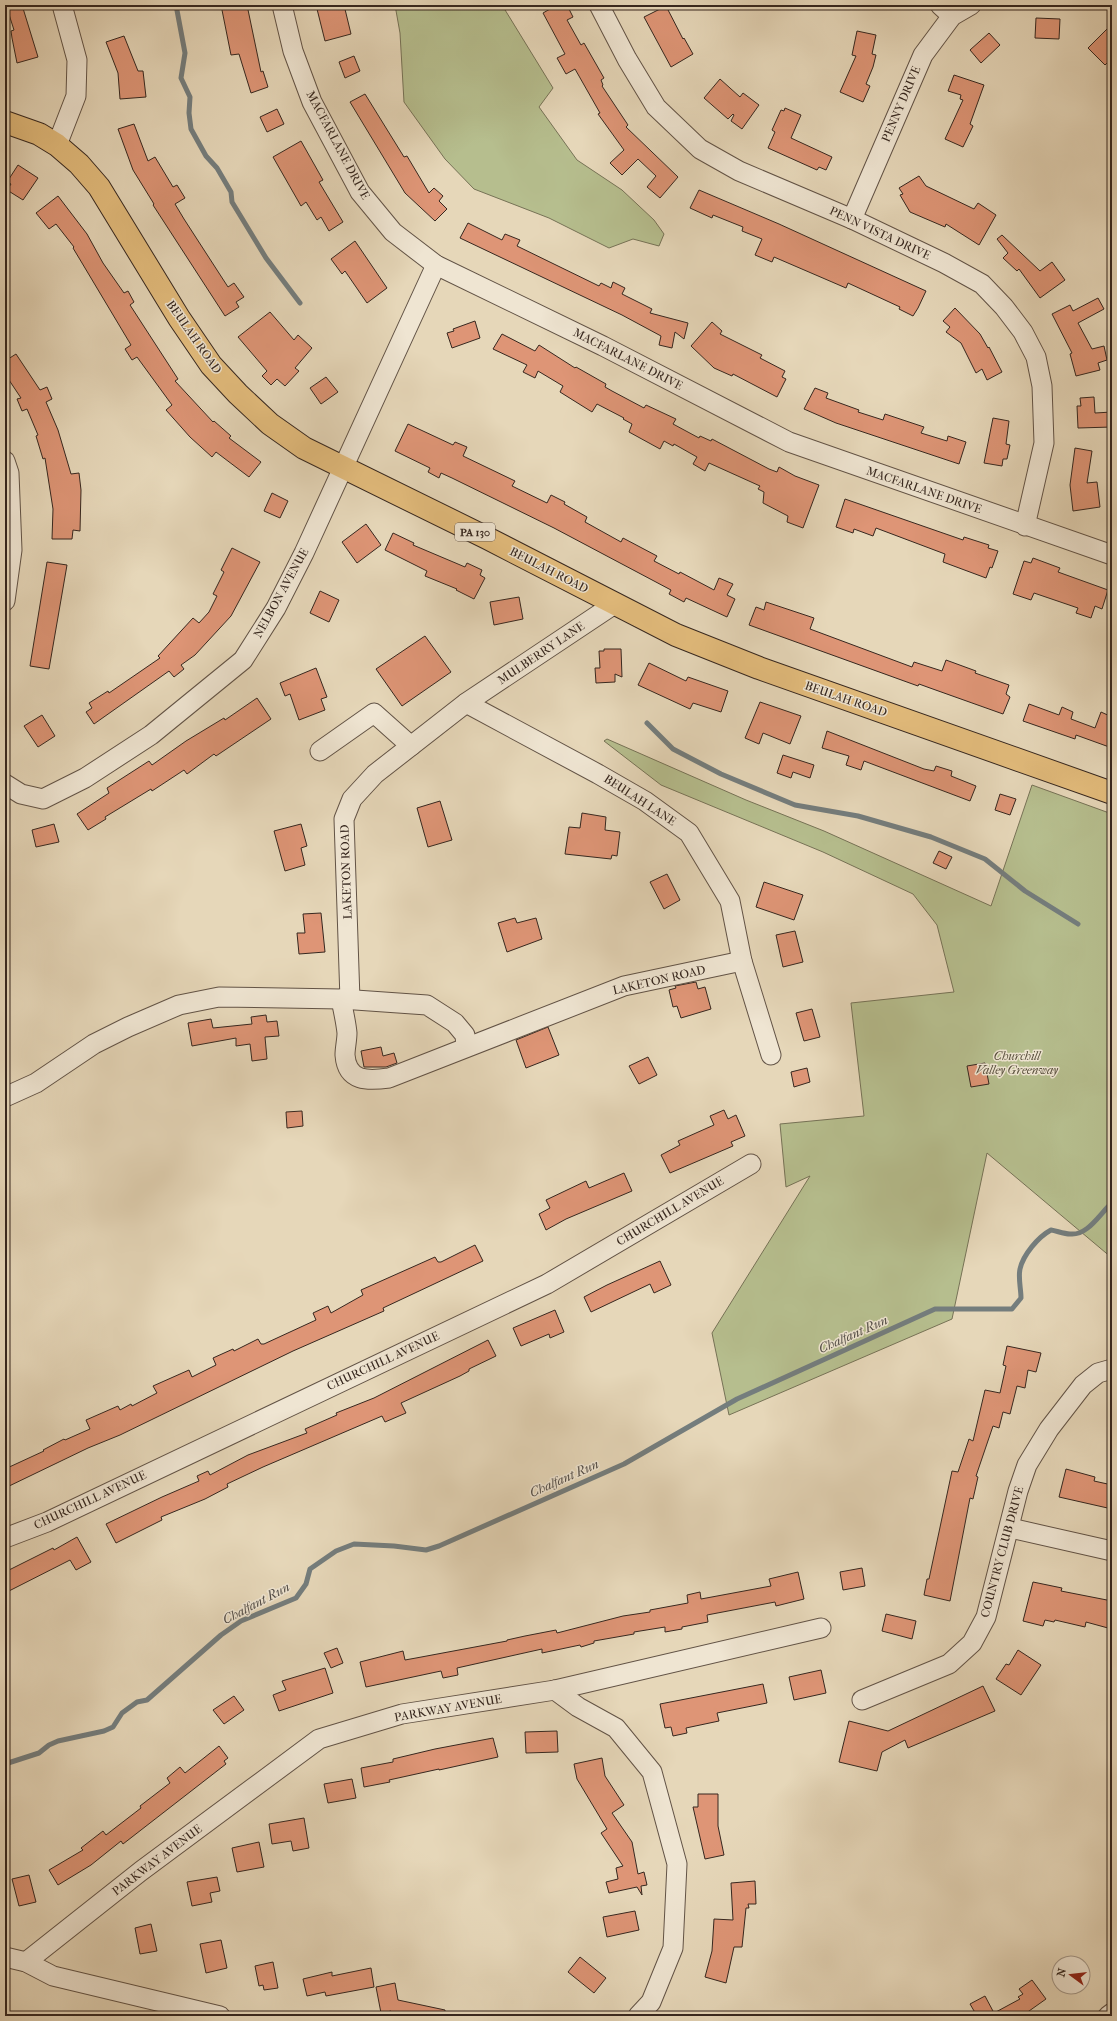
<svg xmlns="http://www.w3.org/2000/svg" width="1117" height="2021" viewBox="0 0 1117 2021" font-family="'IM FELL French Canon',serif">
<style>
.green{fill:#b6be8e;stroke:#767256}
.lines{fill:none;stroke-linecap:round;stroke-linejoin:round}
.stream{stroke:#747d7d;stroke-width:5}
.building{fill:#de9576;stroke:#36271f}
.minor-casing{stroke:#625346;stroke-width:21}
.major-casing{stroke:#36271f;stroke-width:24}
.minor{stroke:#efe5d2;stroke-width:19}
.major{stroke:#e3bc7c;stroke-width:22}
.labels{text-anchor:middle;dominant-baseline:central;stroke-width:3;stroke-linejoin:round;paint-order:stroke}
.shield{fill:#efe5d2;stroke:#6e6055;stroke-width:1}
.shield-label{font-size:11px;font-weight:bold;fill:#36271f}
.street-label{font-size:12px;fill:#36271f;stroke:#efe5d2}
.park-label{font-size:12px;font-style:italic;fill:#564d3b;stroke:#efe5d2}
.water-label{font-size:13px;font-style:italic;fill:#504b46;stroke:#efe5d2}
</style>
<rect width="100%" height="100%" fill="#e6d7b9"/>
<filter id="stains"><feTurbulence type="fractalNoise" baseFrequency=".005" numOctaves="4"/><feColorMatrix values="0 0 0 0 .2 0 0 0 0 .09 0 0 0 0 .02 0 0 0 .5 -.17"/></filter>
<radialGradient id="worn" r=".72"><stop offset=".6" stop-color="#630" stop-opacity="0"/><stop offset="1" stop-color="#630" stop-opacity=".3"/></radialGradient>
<g class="green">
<path d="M395 5H502L553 88 539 107 577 160 622 190 654 220 664 234 659 246 633 239 609 248 549 218 474 189 445 159 404 102 400 33Z"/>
<path d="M607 739 746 800 824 831 991 906 1032 785 1112 814V1258L987 1153 952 1319 729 1415 712 1333 810 1176 786 1187 780 1124 864 1116 851 1003 954 992 937 925 913 894 823 852 661 785 604 741Z"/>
</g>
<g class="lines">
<g class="stream">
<path d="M176 5 185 53 181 78 190 97 189 113 191 129 206 156 217 168 231 192 232 202 266 258 300 303"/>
<path d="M647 723 673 749 721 774 795 805 858 816 931 837 985 859 1025 891 1078 924"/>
<path d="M5 1764 39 1753 49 1745 58 1741 104 1731 113 1727 122 1713 137 1702 147 1700 221 1635 241 1621 296 1598 306 1584 310 1569 336 1551 354 1544 394 1546 426 1550 439 1546 624 1464 737 1399 935 1309H1012L1021 1298C1021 1289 1018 1278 1020 1269 1023 1255 1038 1237 1051 1230 1057 1231 1064 1234 1070 1234 1088 1236 1100 1213 1112 1203"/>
</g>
</g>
<g class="building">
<path d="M6 5H22L38 57 17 63 12 38 11 31 14 30Z"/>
<path d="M221 5H247L261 72 263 71 268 87 251 93 239 54 231 55Z"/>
<path d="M316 5H344L351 34 325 41Z"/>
<path d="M557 5H567L573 17 567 20 581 45 584 43 604 78 601 80 603 85 602 86 628 125 626 127 678 177 660 198 647 187 656 176 638 159 622 175 610 163 624 150 598 114 600 113 575 69 566 74 557 58 565 54 543 13Z"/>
<path d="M666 6 683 39 684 38 693 54 671 67 644 17Z"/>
<path d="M1036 18 1060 19 1059 39 1035 38Z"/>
<path d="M1112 24V58L1105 65 1088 48Z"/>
<path d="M857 31 876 35 872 54 876 55 873 67 866 84 870 86 863 102 840 92 856 56 852 55Z"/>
<path d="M989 33 1000 45 981 63 970 50Z"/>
<path d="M124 36 138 71H143L146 97 120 99 118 73 106 42Z"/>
<path d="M354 56 360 71 345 78 339 62Z"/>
<path d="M954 75 984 85 970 124 973 126 963 147 945 139 963 100 960 99 961 95 948 91Z"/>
<path d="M720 79 740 97 743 93 759 105 742 129 731 121 734 115 733 114 728 119 704 98Z"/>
<path d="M365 94 404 157 407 156 429 193 434 188 443 196 439 201 447 209 435 221 405 193 350 102Z"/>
<path d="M785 108 801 115 791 138 832 157 826 170 819 167 817 170 768 148 775 132 772 130 781 110 784 111Z"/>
<path d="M277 109 284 124 267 132 260 117Z"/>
<path d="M134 124 148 161 155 157 173 187 177 185 185 198 175 204 184 219 228 287 234 283 244 297 236 302 239 307 225 316 153 205 154 204 133 170 118 129Z"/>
<path d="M301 141 323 180 319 182 343 222 329 231 321 217 317 220 306 202 301 206 273 157Z"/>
<path d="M18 165 38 178 23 200 7 190 11 184 7 182Z"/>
<path d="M919 176 926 186 974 209 978 203 996 215 979 245 946 224 945 227 910 212 900 195 903 194 899 188Z"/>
<path d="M699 190 779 224 926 291 918 308 913 316 899 309 900 307 848 283 846 288 774 257 772 262 755 255 762 239 742 231 743 227 713 215 712 218 690 208Z"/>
<path d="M58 196 87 234 103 263 124 293 128 291 134 302 130 305 178 379 175 381 213 422 214 421 231 436 229 438 261 462 249 477 216 452 212 457 190 437 166 410 172 405 137 357 132 360 125 349 131 345 82 263 73 248 74 247 56 224 49 229 36 213Z"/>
<path d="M468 223 502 240 505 234 520 240 517 246 599 286 601 283 611 288 613 282 625 288 622 294 652 309 650 313 688 323 684 339 675 332 672 348 659 345 661 336 622 315 460 238Z"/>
<path d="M1002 235 1040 271 1052 262 1065 280 1040 298 1019 269 1017 271 1003 258 1008 253 997 239Z"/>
<path d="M355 241 387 288 367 303 345 271 342 274 331 259Z"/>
<path d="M1098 298 1104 309 1078 323 1092 349 1104 346 1107 360 1098 363 1100 370 1076 376 1070 354 1072 353 1052 314 1070 305 1073 311Z"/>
<path d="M955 308 980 334 988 348 989 347 1002 372 987 380 982 369 976 373 961 343 946 332 950 327 943 321Z"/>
<path d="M270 312 294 340 298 335 312 348 295 368 299 371 285 386 277 379 271 385 262 376 267 371 238 337Z"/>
<path d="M475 321 480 338 452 348 447 333 454 331 453 329Z"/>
<path d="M712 322 722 331 720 334 762 355 760 358 785 371 782 377 786 379 777 397 733 374 732 376 714 368 691 346Z"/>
<path d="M502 334 535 351 539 345 575 368 576 367 606 384 605 387 612 391 644 408 646 405 676 419 673 424 699 438 700 436 711 441 712 439 769 469 777 472 779 467 795 476 819 485 803 528 787 522 788 516 763 503 764 492 758 489 760 486 709 463 705 471 693 464 697 457 674 444 673 446 664 441 660 449 629 432 632 424 623 419 624 418 597 404 592 412 560 392 563 386 538 371 535 378 523 372 527 365 493 349Z"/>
<path d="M16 354 40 390 47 387 52 399 46 402 58 430 71 474 79 473 81 490 80 531 73 530 72 539H52L53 509 45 458 43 459 36 436 38 435 27 409 22 411 17 399 21 398 5 374V361Z"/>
<path d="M326 377 338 392 321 404 310 388Z"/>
<path d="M815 388 828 393 826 398 859 410 858 412 883 420 885 414 924 427 921 433 947 441 948 436 966 442 959 464 836 423 804 409Z"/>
<path d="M1094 397 1095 413 1112 412V427L1078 428 1077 406H1081L1080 398Z"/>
<path d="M993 418 1009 421 1006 444 1010 445 1007 459H1003L1002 466 984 463Z"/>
<path d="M408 424 453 445 455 442 467 447 463 456 515 481 512 486 547 503 551 495 565 502 564 504 587 517 585 522 621 542 623 538 657 556 654 561 679 574 680 572 714 590 719 578 733 584 727 595 735 599 727 617 686 598 684 602 669 594 671 590 554 528 452 478 441 473 439 478 428 472 430 468 395 451Z"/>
<path d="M1075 448 1092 451 1087 483 1097 482 1100 507 1073 511 1070 485Z"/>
<path d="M272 493 288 501 280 518 264 511Z"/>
<path d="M845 499 963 540 964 537 989 545 988 548 998 551 992 568 990 567 986 578 943 562 945 554 876 528 873 536 854 529 853 533 836 527Z"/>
<path d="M366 524 381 545 357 563 342 542Z"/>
<path d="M393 533 414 543 413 545 465 567 467 563 482 570 480 575 485 578 474 599 456 590 457 589 425 576 427 571 385 550Z"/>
<path d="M232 548 260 562 231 616 195 655 181 665 184 669 174 677 169 671 94 724 86 712 92 708 89 703 108 691 109 693 160 658 158 656 193 618 199 623 209 612 217 596 213 594 224 572 221 570Z"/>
<path d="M1033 558 1060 568 1058 572 1108 590 1102 609 1095 606 1091 618 1076 613 1078 608 1034 593 1031 600 1013 594 1024 561 1031 563Z"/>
<path d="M47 562 67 565 49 669 30 666Z"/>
<path d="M320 591 339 600 329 622 310 613Z"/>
<path d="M519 597 523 619 494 625 490 602Z"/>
<path d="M766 602 814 618 810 629 912 667 914 662 942 671 946 660 976 671 975 673 1009 685 1006 694 1010 697 1003 714 930 688 919 684 918 686 749 625 756 607 764 610Z"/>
<path d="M425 636 451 672 402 706 376 669Z"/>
<path d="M604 649H621L622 677 615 674V682L596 683 595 668H600L599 651H604Z"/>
<path d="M649 663 686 681 688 677 728 691 721 712 693 703 690 709 638 685Z"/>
<path d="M316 668 327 697 321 699 325 710 299 720 290 694 285 696 280 683Z"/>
<path d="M257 698 271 719 216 756 214 754 187 774 184 770 152 791 151 789 105 817 106 819 88 830 77 814 109 793 107 788 149 761 152 765 186 741 224 718 225 720Z"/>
<path d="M760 702 801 716 790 744 763 733 759 744 745 738Z"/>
<path d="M1029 704 1059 715 1062 707 1073 712 1071 719 1095 728 1101 712 1112 717V748L1076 735 1075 739 1023 721Z"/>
<path d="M42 715 55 736 38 747 24 726Z"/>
<path d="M827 731 924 769 934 771 936 766 952 771 951 776 976 786 970 801 864 761 861 770 846 765 849 756 822 748Z"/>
<path d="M783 755 814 765 810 778 793 772 791 778 777 773Z"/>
<path d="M1000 794 1016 799 1010 815 995 810Z"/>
<path d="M440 801 452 840 428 847 417 808Z"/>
<path d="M582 813 606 817 605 830 620 832 617 856 612 855 611 859 565 854 569 827 580 828Z"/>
<path d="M54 824 59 842 36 847 32 830Z"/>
<path d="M301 824 307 846 301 848 305 865 285 871 274 831Z"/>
<path d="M939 851 952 857 946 869 933 863Z"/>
<path d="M667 874 680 900 664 909 650 882Z"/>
<path d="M764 882 803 895 794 920 756 907Z"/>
<path d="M321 913 325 952 299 954 297 933H305L303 914Z"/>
<path d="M515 918 517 923 536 918 542 939 507 952 498 923Z"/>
<path d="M795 931 803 962 783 967 776 935Z"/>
<path d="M696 982 698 989 705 987 711 1009 681 1018 677 1006 673 1007 669 990 676 988 675 986Z"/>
<path d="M812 1009 820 1037 804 1041 796 1013Z"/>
<path d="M266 1015 267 1022 277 1021 279 1036 265 1037 267 1059 252 1061 250 1044 236 1046V1038L192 1046 188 1023 211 1019 213 1028 252 1024 251 1017Z"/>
<path d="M548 1027 559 1055 526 1068 516 1040Z"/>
<path d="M381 1047 383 1056 394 1053 397 1063 386 1067H364L361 1051Z"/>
<path d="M648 1057 657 1075 639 1084 629 1066Z"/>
<path d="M985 1063 989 1084 971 1087 967 1066Z"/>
<path d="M807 1068 810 1082 794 1087 791 1072Z"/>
<path d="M724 1110 728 1119 736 1115 745 1136 731 1142 733 1146 670 1173 661 1155 680 1145 678 1141 714 1125 710 1116Z"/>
<path d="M302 1111 303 1126 287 1128 286 1112Z"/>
<path d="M624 1173 632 1191 566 1219 546 1230 539 1214 550 1208 546 1200 586 1181 589 1188Z"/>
<path d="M475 1245 483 1261 383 1308 384 1311 293 1351 120 1435 88 1448 5 1488V1469L44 1451 43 1450 64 1439 65 1440 90 1429 86 1420 118 1406 120 1410 131 1404 132 1406 157 1393 153 1386 189 1370 192 1377 216 1365 213 1358 233 1349 234 1351 258 1339 261 1344H264L316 1320 313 1313 328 1306 331 1313 363 1295 361 1290 435 1257 438 1262H441Z"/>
<path d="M660 1261 671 1285 654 1293 650 1284 591 1312 584 1297 607 1285Z"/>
<path d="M555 1310 564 1332 550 1338 549 1334 521 1346 513 1328Z"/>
<path d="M488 1340 496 1356 469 1369V1371L460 1376 401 1403 406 1413 385 1422 382 1416 263 1467 227 1484 228 1487 205 1499 161 1517 162 1520 116 1543 106 1524 162 1497 199 1481 197 1476 208 1471 210 1475 248 1455 307 1433 305 1429 337 1415 336 1413 374 1398Z"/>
<path d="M1007 1346 1041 1353 1036 1372 1028 1370 1025 1388 1017 1386 1010 1414 1003 1412 999 1428 993 1426 976 1476 978 1477 973 1499 970 1498 950 1601 924 1595 927 1579H929L952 1471 958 1472 969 1439 973 1441 985 1390 1000 1393 1006 1366 1003 1365Z"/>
<path d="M1066 1469 1095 1477 1094 1481 1112 1485V1509L1059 1497Z"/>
<path d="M77 1537 91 1562 76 1570 70 1560 5 1593V1572L53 1548 54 1550Z"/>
<path d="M862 1568 865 1586 843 1590 840 1572Z"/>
<path d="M798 1572 804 1599 776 1606 775 1602 707 1615 708 1622 682 1627V1629L665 1632V1627L634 1632V1634L594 1641V1643L581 1647 580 1645 542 1653V1649L457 1668 458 1675 443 1678 441 1671 366 1687 360 1662 403 1651 405 1660 416 1658 507 1641V1640L525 1636 556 1630 557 1633 623 1616 650 1612V1610L688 1603 687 1595 700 1592 701 1599 771 1586 769 1579Z"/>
<path d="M1033 1582 1062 1588 1061 1591 1112 1601V1613L1108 1628 1086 1622 1085 1627 1055 1620 1054 1622 1045 1620 1043 1626 1023 1621Z"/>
<path d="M886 1614 916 1621 912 1639 882 1631Z"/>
<path d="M337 1648 343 1663 331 1668 324 1653Z"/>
<path d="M1018 1650 1041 1665 1021 1695 996 1679 1006 1664 1009 1665Z"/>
<path d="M325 1668 333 1693 279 1711 273 1695 286 1690 282 1681Z"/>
<path d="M821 1670 826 1693 794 1700 789 1677Z"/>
<path d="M763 1684 767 1703 717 1713 719 1721 686 1728 687 1733 673 1736 671 1727 665 1728 660 1704Z"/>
<path d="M983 1686 995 1711 908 1748 905 1740 882 1752 877 1771 839 1762 849 1721 888 1731Z"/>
<path d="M234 1696 244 1710 224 1724 213 1710Z"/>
<path d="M557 1731 558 1752 526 1753 525 1732Z"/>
<path d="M493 1738 498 1757 439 1770V1769L389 1780 390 1782 364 1787 361 1768 393 1762V1759L435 1749Z"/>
<path d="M219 1746 228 1758 224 1761 226 1764 123 1844 121 1841 91 1865 58 1885 49 1870 83 1850 81 1848 103 1831 106 1835 141 1808 140 1806 170 1783 167 1778 180 1767 185 1773Z"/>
<path d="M602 1758 605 1776 624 1805 612 1813 632 1842 638 1874 644 1872 647 1885 641 1886 642 1895 637 1887 609 1893 606 1882 618 1879 616 1868 623 1866 601 1833 607 1829 577 1779 574 1764Z"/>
<path d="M352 1779 356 1798 328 1803 324 1784Z"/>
<path d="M698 1794H718V1826L724 1855 705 1859 693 1807H698Z"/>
<path d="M304 1818 309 1848 293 1851 291 1841 272 1844 269 1824Z"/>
<path d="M259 1842 264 1867 237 1872 232 1848Z"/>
<path d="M29 1875 36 1902 19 1906 12 1879Z"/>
<path d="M217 1877 220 1891 210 1893 212 1902 192 1906 187 1882Z"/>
<path d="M755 1881 756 1904H748L749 1908H746L742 1947H734L726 1983 705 1977 712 1951 714 1919 733 1920 731 1883Z"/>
<path d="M635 1911 639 1930 607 1937 603 1917Z"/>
<path d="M151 1924 157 1951 140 1954 135 1928Z"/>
<path d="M221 1940 227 1968 206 1973 200 1944Z"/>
<path d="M580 1957 606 1978 594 1993 568 1972Z"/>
<path d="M273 1962 278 1988 264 1990 263 1985 259 1986 255 1966Z"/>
<path d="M371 1968 374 1987 326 1996 325 1992 307 1996 303 1979 332 1972V1976Z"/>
<path d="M1032 1980 1046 1999 1022 2016H977L970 2004 985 1996 994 2013 1020 1999 1018 1997 1023 1994 1019 1989Z"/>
<path d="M395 1983 398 2000 445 2010V2016H392L391 2011 381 2013 376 1987Z"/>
</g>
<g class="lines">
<defs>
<g id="minor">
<path d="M282 5 293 51 312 102 360 192 393 232 436 265 603 346 789 442 1112 555"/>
<path d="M599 5 627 59 656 107 700 149 739 171 852 219 944 263 982 284 1004 307 1023 332 1036 357 1042 386 1044 443 1025 526"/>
<path d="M940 5 952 16"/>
<path d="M57 145 76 96 77 60 62 5"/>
<path d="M852 219 923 55 952 16 971 5"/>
<path d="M5 461 9 473 12 550 5 601"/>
<path d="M466 703 598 774 645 801 689 833 730 901 742 961 771 1055"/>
<path d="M320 751 374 713 411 746"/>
<path d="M5 784 21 794 43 799 85 778 151 735 243 660 276 608 304 553 436 265"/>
<path d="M341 999C343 1010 346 1022 347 1033 347 1040 345 1048 345 1055 347 1082 368 1081 389 1078L624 986 742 961"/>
<path d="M350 1000 344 819 352 799 375 774 466 703 616 603"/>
<path d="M5 1097 36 1083 94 1044 128 1027 179 1005 219 997 341 999 427 1005 455 1023 465 1035 466 1047"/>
<path d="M1010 1528 1112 1551"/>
<path d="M5 1538 47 1522 547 1284 751 1164"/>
<path d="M555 1690 578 1707 616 1728 652 1772 677 1864 673 1948 651 2002 638 2016"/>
<path d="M862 1700 949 1664 972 1643 986 1617 1018 1491 1027 1465 1049 1429 1083 1385 1098 1373 1112 1369"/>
<path d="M5 1957 26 1962 53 1976 220 2016"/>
<path d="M26 1962 141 1871 319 1739 402 1714 555 1690 821 1628"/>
<path d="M1108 2016 1112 2013"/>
</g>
<path id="major" d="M5 122 39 134 57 145 79 164 99 187 179 318 211 365 238 394 270 424 304 448 487 538 676 635 759 668 1112 793"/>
</defs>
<use href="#minor" class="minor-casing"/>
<use href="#major" class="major-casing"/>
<use href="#minor" class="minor"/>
<use href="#major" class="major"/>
</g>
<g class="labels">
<rect class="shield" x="455" y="523" width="40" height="18" rx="3"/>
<g class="shield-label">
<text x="475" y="532">PA 130</text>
</g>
<g class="street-label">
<text transform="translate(901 104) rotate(-67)">PENNY DRIVE</text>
<text transform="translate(338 145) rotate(62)">MACFARLANE DRIVE</text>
<text transform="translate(880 233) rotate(25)">PENN VISTA DRIVE</text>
<text transform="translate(194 337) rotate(55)">BEULAH ROAD</text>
<text transform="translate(628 359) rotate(27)">MACFARLANE DRIVE</text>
<text transform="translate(924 490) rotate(19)">MACFARLANE DRIVE</text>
<text transform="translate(549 570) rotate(27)">BEULAH ROAD</text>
<text transform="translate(281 593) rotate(-61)">NELBON AVENUE</text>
<text transform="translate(541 653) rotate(-34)">MULBERRY LANE</text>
<text transform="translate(846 699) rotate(19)">BEULAH ROAD</text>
<text transform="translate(640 800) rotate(33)">BEULAH LANE</text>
<text transform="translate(346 872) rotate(-92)">LAKETON ROAD</text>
<text transform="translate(659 980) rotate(-13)">LAKETON ROAD</text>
<text transform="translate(670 1211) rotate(-31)">CHURCHILL AVENUE</text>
<text transform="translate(383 1361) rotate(-25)">CHURCHILL AVENUE</text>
<text transform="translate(90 1500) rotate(-25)">CHURCHILL AVENUE</text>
<text transform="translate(1002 1552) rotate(-75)">COUNTRY CLUB DRIVE</text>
<text transform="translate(448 1708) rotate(-10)">PARKWAY AVENUE</text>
<text transform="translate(157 1860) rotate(-37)">PARKWAY AVENUE</text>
</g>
<g class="park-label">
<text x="1017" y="1056">Churchill<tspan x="1017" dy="14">Valley Greenway</tspan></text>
</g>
<g class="water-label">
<text transform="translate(853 1334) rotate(-24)">Chalfant Run</text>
<text transform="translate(564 1478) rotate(-24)">Chalfant Run</text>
<text transform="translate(256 1603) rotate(-28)">Chalfant Run</text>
</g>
</g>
<rect width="1117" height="2021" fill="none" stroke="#e6d7b9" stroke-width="20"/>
<rect x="6" y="6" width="1105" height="2009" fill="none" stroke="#36271f" stroke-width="2"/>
<rect x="10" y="10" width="1097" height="2001" fill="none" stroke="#36271f"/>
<g transform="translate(1071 1975) rotate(285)"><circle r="19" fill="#efe5d2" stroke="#a5998a"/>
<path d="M0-3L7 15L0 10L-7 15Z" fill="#8f2418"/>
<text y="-6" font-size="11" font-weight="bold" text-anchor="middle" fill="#36271f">N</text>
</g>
<rect width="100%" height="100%" filter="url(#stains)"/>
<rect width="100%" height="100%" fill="url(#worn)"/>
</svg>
